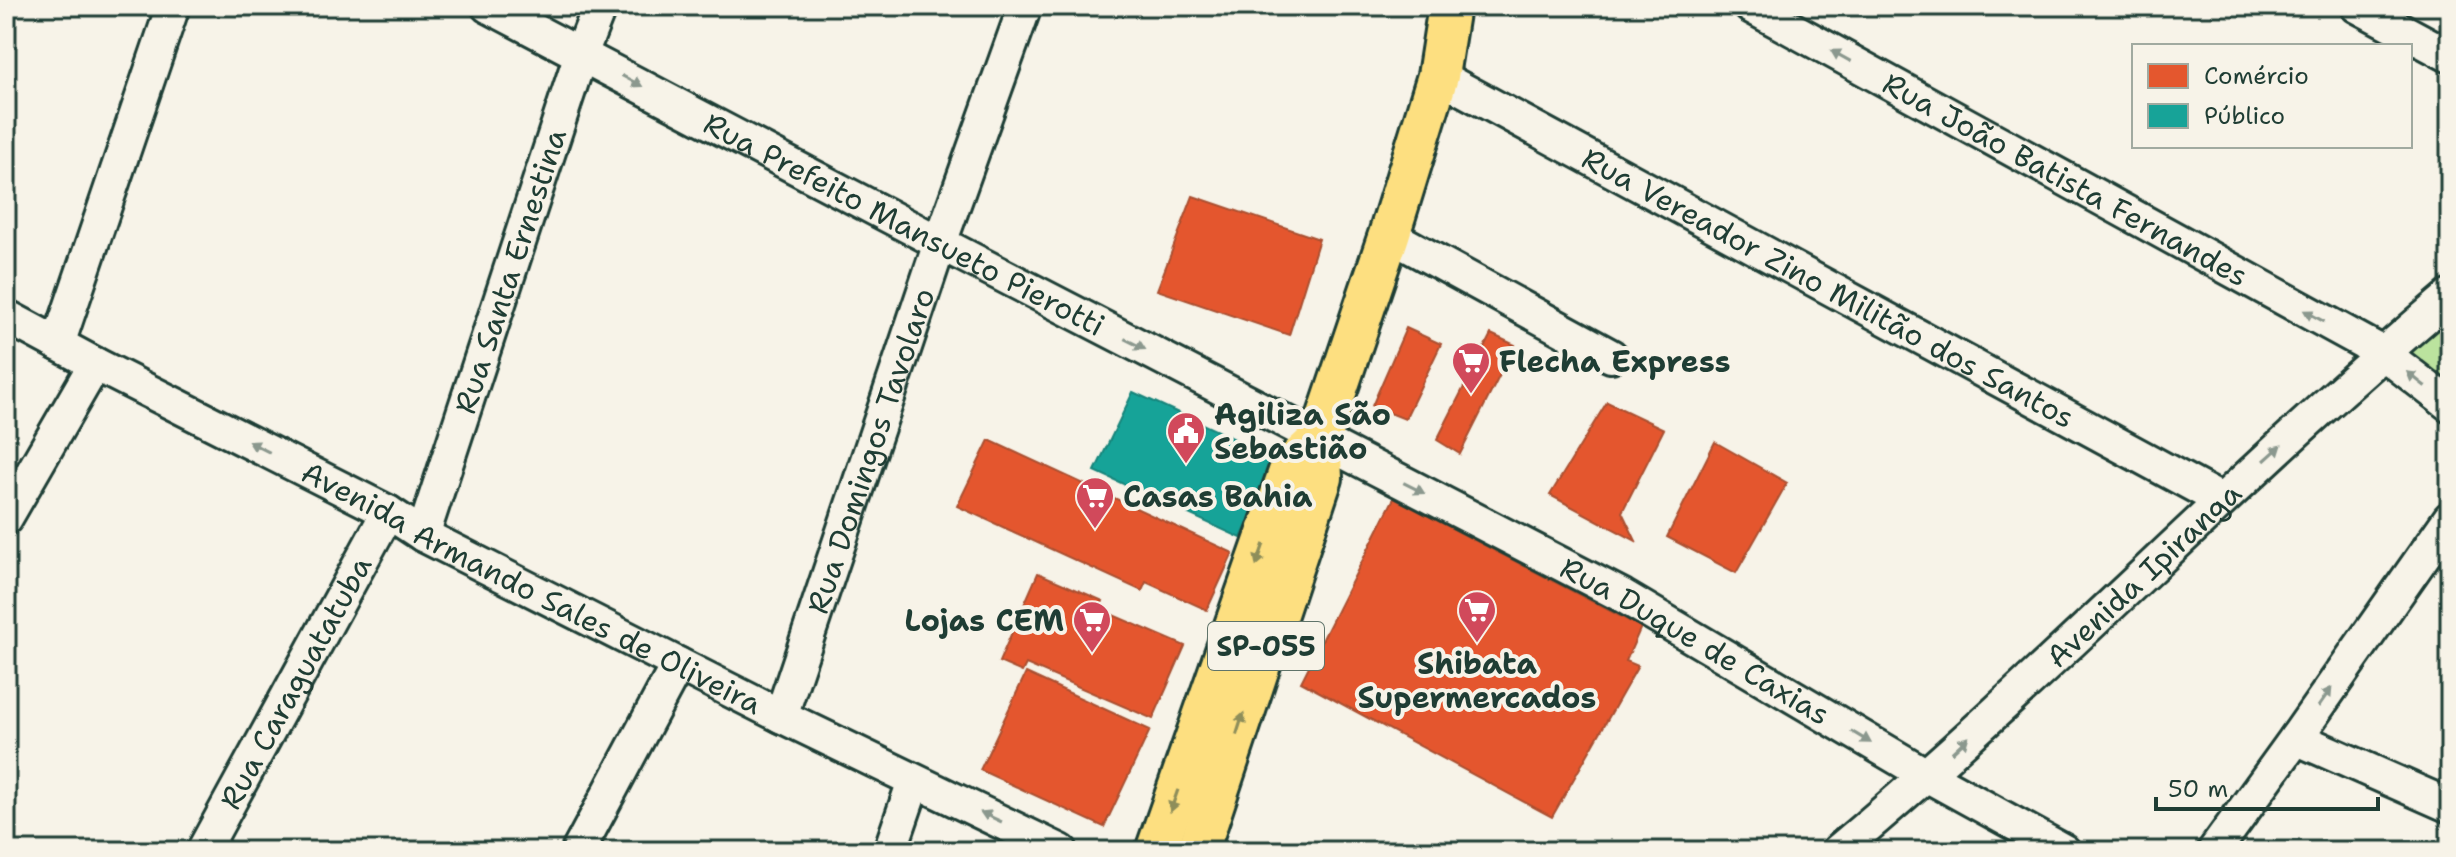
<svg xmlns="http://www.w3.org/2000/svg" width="2456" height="857" viewBox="0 0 2456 857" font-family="'Shantell Sans',sans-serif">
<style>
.green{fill:#bbe39e;stroke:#6d9069;stroke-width:2}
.shops{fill:#e4572e;stroke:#a94f30;stroke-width:2}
.public{fill:#17a398;stroke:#19847a;stroke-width:2}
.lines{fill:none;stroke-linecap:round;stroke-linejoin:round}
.minor-casing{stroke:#1f3d34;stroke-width:38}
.major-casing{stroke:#1f3d34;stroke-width:46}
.minor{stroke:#f7f3e8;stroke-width:32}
.major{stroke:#fddf80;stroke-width:40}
.oneway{fill:#8b988e}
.oneway2{fill:#8e8e5a}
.labels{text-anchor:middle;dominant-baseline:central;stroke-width:8;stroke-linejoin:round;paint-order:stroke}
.shield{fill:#f7f3e8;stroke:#60746a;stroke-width:2}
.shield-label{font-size:28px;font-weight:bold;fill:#1f3d34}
.street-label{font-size:30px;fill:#1f3d34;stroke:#f7f3e8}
.poi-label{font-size:30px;font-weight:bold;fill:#1f3d34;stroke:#f7f3e8;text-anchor:start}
</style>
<rect width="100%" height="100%" fill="#f7f3e8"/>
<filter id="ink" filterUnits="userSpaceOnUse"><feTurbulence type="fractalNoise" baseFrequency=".0125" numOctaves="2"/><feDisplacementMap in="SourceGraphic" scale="16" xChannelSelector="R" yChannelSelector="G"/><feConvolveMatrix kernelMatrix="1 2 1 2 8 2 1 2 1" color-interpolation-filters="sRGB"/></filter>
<g filter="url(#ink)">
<path class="green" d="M2450 310V394L2391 369Z"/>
<g class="shops">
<path d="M1193 196 1319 239 1289 335 1157 290Z"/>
<path d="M1406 328 1441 344 1405 419 1372 406Z"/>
<path d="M1491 334 1515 345 1460 454 1437 440Z"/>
<path d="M1607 402 1664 429 1622 512 1636 541 1550 495Z"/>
<path d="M989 440 1233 553 1207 610 1146 582 1142 591 957 506Z"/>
<path d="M1715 442 1787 483 1736 573 1667 537Z"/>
<path d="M1394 498 1641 627 1626 661 1638 666 1552 817 1301 682Z"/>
<path d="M1038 573 1103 601 1099 609 1185 646 1153 719 1026 664 1022 672 999 662Z"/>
<path d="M1026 673 1150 730 1104 827 980 770Z"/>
</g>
<path class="public" d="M1133 392 1278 459 1241 538 1095 471Z"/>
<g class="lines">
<defs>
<g id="minor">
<path id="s1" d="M488 6 940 243 1623 596 1928 776 2064 851"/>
<path id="s2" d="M1750 6 2383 353 2450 405"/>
<path d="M2357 6 2450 56"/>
<path id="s3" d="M1438 76 2221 500"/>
<path d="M1389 235 1611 356"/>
<path id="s4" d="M6 316 95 364 388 512 423 535 781 716 1061 851"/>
<path d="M58 344 173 6"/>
<path d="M6 518 95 364"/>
<path id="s5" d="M423 535 581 54 600 6"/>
<path id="s6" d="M781 716 940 243 1025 6"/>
<path d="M2296 738 2450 806"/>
<path id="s7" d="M203 851 388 512"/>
<path d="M578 851 678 664"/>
<path d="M890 851 914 781"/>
<path id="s8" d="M1838 851C2049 674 2239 474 2450 296"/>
<path d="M2214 851 2296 738 2450 518"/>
</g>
<g id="major">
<path d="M1156 851 1291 466 1320 439"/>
<path d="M1198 851 1322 478 1320 439 1389 235 1438 76 1449 6"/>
</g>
</defs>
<use href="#minor" class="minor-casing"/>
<use href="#major" class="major-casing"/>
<use href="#minor" class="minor"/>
<use href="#major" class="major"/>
</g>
<defs><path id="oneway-solid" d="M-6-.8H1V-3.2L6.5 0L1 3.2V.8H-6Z" transform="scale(2)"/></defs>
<g class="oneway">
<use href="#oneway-solid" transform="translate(1841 56) rotate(-151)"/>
<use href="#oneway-solid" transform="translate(632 81) rotate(28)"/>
<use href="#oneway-solid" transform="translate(2314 316) rotate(-151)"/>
<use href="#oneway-solid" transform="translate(1135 344) rotate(27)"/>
<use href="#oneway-solid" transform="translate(2416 379) rotate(-142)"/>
<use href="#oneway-solid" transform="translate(259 447) rotate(-153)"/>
<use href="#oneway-solid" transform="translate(2273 453) rotate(-42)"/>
<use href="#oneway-solid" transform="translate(1414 488) rotate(27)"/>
<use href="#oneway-solid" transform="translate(2325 697) rotate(-55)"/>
<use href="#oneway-solid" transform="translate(1861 737) rotate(31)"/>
<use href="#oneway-solid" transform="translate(1960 745) rotate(-43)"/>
<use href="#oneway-solid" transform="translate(991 817) rotate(-155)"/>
</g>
<g class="oneway2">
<use href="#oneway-solid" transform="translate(1260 555) rotate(109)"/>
<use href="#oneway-solid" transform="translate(1240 724) rotate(-72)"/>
<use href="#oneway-solid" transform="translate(1174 801) rotate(109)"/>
</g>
</g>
<defs>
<symbol id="supermarket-pin" viewBox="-11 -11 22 30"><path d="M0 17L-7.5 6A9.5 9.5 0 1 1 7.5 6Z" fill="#d1495b" stroke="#f7f3e8"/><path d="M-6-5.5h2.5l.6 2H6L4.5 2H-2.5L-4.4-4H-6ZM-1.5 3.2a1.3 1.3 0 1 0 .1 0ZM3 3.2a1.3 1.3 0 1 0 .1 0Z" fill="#fff"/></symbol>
<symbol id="civic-pin" viewBox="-11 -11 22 30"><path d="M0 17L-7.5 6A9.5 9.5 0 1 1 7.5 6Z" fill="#d1495b" stroke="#f7f3e8"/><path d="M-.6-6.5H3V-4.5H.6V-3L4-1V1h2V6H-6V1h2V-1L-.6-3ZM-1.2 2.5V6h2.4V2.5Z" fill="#fff"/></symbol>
</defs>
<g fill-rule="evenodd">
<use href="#supermarket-pin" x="1449" y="339" width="44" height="60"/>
<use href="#civic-pin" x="1164" y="409" width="44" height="60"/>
<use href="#supermarket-pin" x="1073" y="474" width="44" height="60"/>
<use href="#supermarket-pin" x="1455" y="588" width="44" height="60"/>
<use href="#supermarket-pin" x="1070" y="598" width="44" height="60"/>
</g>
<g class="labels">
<rect class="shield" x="1208" y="622" width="116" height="48" rx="6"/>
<g class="shield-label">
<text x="1266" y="646">SP-055</text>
</g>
<g class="street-label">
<text stroke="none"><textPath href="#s2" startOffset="360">Rua João Batista Fernandes</textPath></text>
<text stroke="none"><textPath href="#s1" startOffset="470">Rua Prefeito Mansueto Pierotti</textPath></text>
<text stroke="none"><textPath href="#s5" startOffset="278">Rua Santa Ernestina</textPath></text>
<text stroke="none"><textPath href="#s3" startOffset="444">Rua Vereador Zino Militão dos Santos</textPath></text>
<text stroke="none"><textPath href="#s6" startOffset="280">Rua Domingos Tavolaro</textPath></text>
<text stroke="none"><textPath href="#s8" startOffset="412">Avenida Ipiranga</textPath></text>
<text stroke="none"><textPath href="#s4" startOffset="592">Avenida Armando Sales de Oliveira</textPath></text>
<text stroke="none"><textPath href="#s1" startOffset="1364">Rua Duque de Caxias</textPath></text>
<text stroke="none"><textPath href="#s7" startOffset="192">Rua Caraguatatuba</textPath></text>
</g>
<g class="poi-label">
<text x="1499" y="361">Flecha Express</text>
<text x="1214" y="414">Agiliza São<tspan x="1214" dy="34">Sebastião</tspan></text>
<text x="1123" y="496">Casas Bahia</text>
<text x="1064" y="620" text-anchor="end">Lojas CEM</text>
<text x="1477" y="663" text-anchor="middle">Shibata<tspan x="1477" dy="34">Supermercados</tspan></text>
</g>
</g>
<rect width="2456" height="857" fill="none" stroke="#f7f3e8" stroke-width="32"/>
<rect x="16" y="16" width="2424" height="825" fill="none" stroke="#1f3d34" stroke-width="3" filter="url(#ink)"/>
<rect x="2132" y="44" width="280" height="104" fill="#f7f3e8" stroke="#a1aaa0" stroke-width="2"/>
<rect x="2148" y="64" width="40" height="24" fill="#e4572e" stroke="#a1aaa0" stroke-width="2"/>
<text x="2204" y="84" font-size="24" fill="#1f3d34">Comércio</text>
<rect x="2148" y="104" width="40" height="24" fill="#17a398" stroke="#a1aaa0" stroke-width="2"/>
<text x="2204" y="124" font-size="24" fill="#1f3d34">Público</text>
<path d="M2156 797v12h222v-12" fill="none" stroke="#1f3d34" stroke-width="4"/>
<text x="2168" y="797" font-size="24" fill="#1f3d34" stroke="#f7f3e8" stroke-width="6" paint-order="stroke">50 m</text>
</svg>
